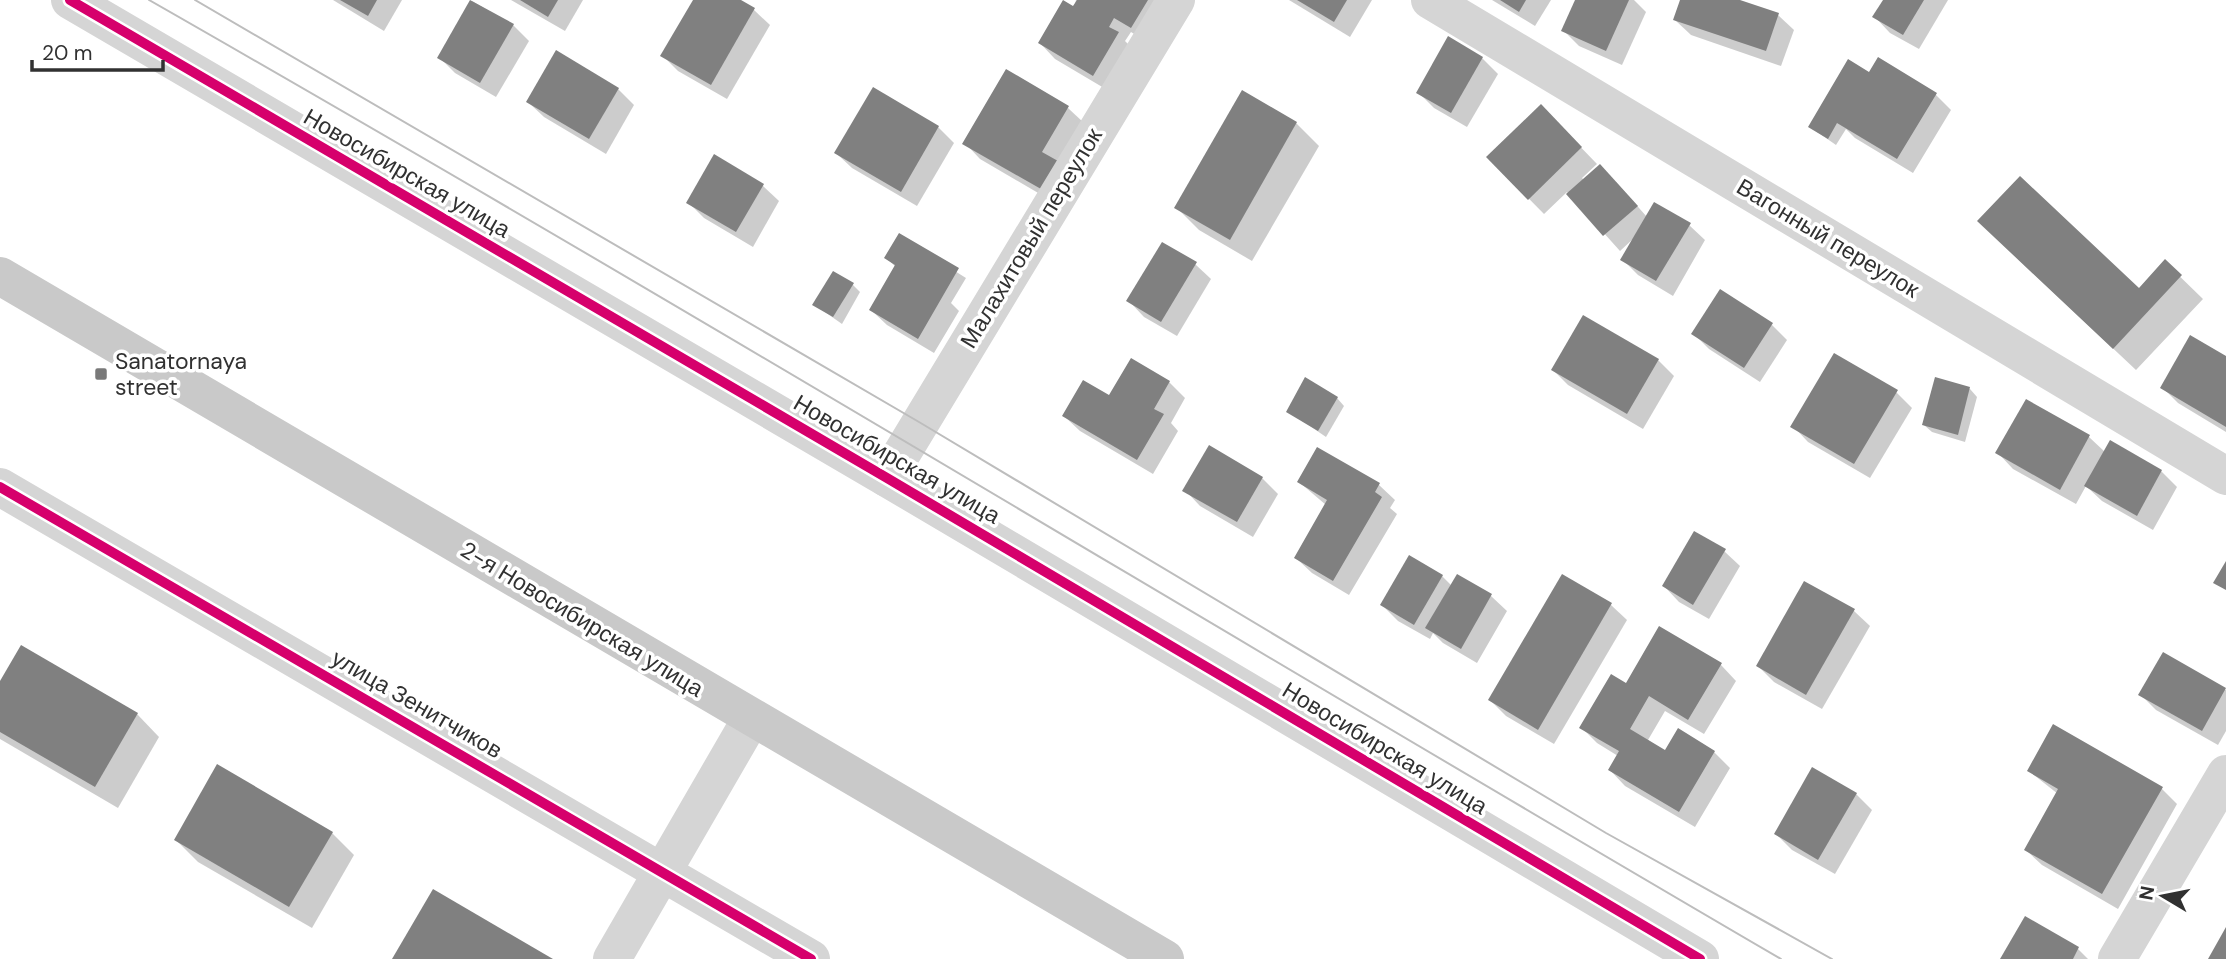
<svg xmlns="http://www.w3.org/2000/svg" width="2226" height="959" viewBox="0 0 2226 959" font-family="'DM Sans',sans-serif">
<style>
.shadow{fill:#0003}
.building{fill:#808080}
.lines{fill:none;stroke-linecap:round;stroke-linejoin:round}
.minor{stroke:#d5d5d5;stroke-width:38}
.major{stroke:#c9c9c9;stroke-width:38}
.tram{stroke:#bdbdbd;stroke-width:2}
.cycleway-casing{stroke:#fff;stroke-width:15}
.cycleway{stroke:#d6006c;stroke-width:10}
.poi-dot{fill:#797979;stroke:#fff;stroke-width:2.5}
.labels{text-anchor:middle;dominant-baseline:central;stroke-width:7;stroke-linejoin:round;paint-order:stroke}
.street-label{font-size:23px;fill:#313131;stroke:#fff}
.poi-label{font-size:23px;fill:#313131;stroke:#fff;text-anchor:start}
</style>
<rect width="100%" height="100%" fill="#fff"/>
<g class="shadow">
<path d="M333 0H402L384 31Z"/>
<path d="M511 0H583L565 31Z"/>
<path d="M695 0H737L754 10 770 25 727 99 678 71 662 55Z"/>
<path d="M1076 0H1156L1147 42 1131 32 1125 41 1133 49 1109 91 1055 59 1040 43 1074 8Z"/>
<path d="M1289 0H1372L1350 37Z"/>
<path d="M1492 0H1551L1535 26Z"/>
<path d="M1577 0H1634L1646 12 1622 65 1579 46 1563 30Z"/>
<path d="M1682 0H1734L1778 15 1794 30 1781 66 1691 35 1675 20Z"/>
<path d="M1885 0H1948L1919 49 1890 33 1875 17Z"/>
<path d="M472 1 513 25 529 41 496 97 455 73 439 57Z"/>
<path d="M1449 39 1482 58 1498 74 1467 127 1434 108 1418 92Z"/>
<path d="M1868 73 1935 94 1951 110 1913 173 1855 138 1846 129 1836 145 1810 127Z"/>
<path d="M618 89 634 105 606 154 544 117 528 102Z"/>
<path d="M874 89 938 127 954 143 917 206 852 168 836 153Z"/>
<path d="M1243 92 1296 123 1319 146 1252 261 1199 230 1176 207Z"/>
<path d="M1541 106 1597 164 1582 178 1584 180 1616 182 1647 217 1689 225 1705 240 1673 296 1638 275 1622 259 1633 239 1620 251 1567 192 1544 214 1488 157Z"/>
<path d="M1068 108 1084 123 1057 204 980 159 965 143Z"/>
<path d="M714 157 763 186 779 201 753 247 704 218 688 202Z"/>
<path d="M899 236 966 278 951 303 959 311 934 353 887 325 871 310 896 267 886 258Z"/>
<path d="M2002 244 2139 290 2165 262 2203 299 2136 370Z"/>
<path d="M1195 264 1211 279 1177 336 1144 317 1129 301Z"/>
<path d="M852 284 860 292 842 324 815 305Z"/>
<path d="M1772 325 1787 340 1760 382 1709 349 1693 333Z"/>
<path d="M2226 358V432L2178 403 2162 387Z"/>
<path d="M1132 360 1169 382 1185 398 1171 423 1178 431 1153 474 1080 431 1064 416 1110 398Z"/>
<path d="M1658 360 1674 376 1643 429 1568 385 1553 370Z"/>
<path d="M1936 380 1970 389 1977 397 1965 442 1932 432 1924 425Z"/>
<path d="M1896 392 1912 408 1870 478 1808 442 1793 426Z"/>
<path d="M1337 398 1344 406 1326 437 1288 411Z"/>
<path d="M2027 401 2089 437 2105 452 2110 443 2161 471 2177 487 2153 530 2102 501 2086 486 2076 504 2013 469 1998 453Z"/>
<path d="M1262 478 1278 494 1253 537 1200 506 1185 490Z"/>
<path d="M1299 482 1379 485 1395 500 1390 508 1397 514 1349 595 1312 573 1296 558 1326 505Z"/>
<path d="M1724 551 1740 566 1709 619 1679 602 1664 586Z"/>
<path d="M1442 576 1452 586 1458 576 1491 596 1507 611 1477 663 1443 643 1433 633 1430 639 1398 621 1382 605Z"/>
<path d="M1563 576 1611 605 1627 620 1554 744 1506 716 1490 700Z"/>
<path d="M1805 583 1854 611 1870 626 1822 709 1774 682 1758 666Z"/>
<path d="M2163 654 2226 690V731L2218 745 2156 710 2140 694Z"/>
<path d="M1721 665 1736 681 1704 734 1665 711 1648 740 1665 752H1714L1730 768 1695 827 1625 786 1610 770 1618 756 1597 743 1581 727 1627 685Z"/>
<path d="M0 684 137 714 159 737 118 808 0 739Z"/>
<path d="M2029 771 2161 788 2177 804 2118 909 2042 865 2026 850 2058 794Z"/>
<path d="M1856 794 1872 810 1835 874 1792 850 1776 834Z"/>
<path d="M332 833 354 855 312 928 198 862 176 840Z"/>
<path d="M2078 949 2088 959H2003Z"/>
</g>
<g class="building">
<path d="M340 0H377L368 16Z"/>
<path d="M470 0 514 24 480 83 437 58Z"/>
<path d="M520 0H558L548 17Z"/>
<path d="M693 0H741L755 8 711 85 660 56Z"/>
<path d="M1063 0 1073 6 1077 0H1148L1131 28 1114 18 1109 27 1119 32 1093 76 1038 43Z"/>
<path d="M1297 0H1347L1334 22Z"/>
<path d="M1500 0H1526L1519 12Z"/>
<path d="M1575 0H1629L1606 51 1561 31Z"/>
<path d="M1680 0H1740L1779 13 1766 51 1673 20Z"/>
<path d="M1883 0H1924L1903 35 1872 17Z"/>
<path d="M1448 36 1483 57 1451 113 1416 93Z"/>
<path d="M556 50 619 88 589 139 526 102Z"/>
<path d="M1878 57 1937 93 1897 159 1837 123 1828 139 1808 127 1848 59 1869 72Z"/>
<path d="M1006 69 1069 106 1042 152 1058 161 1041 189 962 144Z"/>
<path d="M873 87 939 126 901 192 834 153Z"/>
<path d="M1242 90 1297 122 1230 240 1174 208Z"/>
<path d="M1541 104 1582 147 1528 200 1486 157Z"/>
<path d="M714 154 764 184 736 232 686 203Z"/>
<path d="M1600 164 1638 206 1603 236 1566 194Z"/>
<path d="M2020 176 2139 288 2165 259 2182 275 2113 349 1977 221Z"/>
<path d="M1654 202 1691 223 1656 281 1620 260Z"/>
<path d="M899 233 959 268 918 339 869 310 895 265 884 258Z"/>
<path d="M1162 242 1197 262 1161 322 1126 301Z"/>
<path d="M833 271 854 283 833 317 812 305Z"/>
<path d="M1720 289 1773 323 1744 368 1691 334Z"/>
<path d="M1583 315 1659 359 1627 414 1551 370Z"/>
<path d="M2190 335 2226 356V427L2160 388Z"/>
<path d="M1834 353 1898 390 1854 464 1790 427Z"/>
<path d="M1131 358 1170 381 1154 409 1164 414 1137 460 1062 416 1083 380 1109 395Z"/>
<path d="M1305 377 1338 397 1318 431 1286 412Z"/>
<path d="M1935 377 1970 387 1958 435 1922 425Z"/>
<path d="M2026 399 2090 435 2060 490 1995 453Z"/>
<path d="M2110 440 2162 470 2137 516 2084 486Z"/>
<path d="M1209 445 1263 477 1237 522 1182 491Z"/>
<path d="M1317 447 1380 483 1375 492 1382 497 1333 581 1294 558 1327 500 1297 482Z"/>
<path d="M1694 531 1726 549 1693 605 1662 586Z"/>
<path d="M1409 555 1443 575 1414 625 1380 605Z"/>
<path d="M2226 561V590L2213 583Z"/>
<path d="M1457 574 1492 594 1461 649 1425 628Z"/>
<path d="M1562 574 1612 603 1538 730 1488 700Z"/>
<path d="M1804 581 1855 609 1806 695 1756 666Z"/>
<path d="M1659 626 1722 663 1688 720 1649 696 1630 729 1665 750 1678 728 1715 751 1679 812 1608 770 1619 751 1579 728 1611 674 1626 683Z"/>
<path d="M21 645 138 713 95 787 0 732V681Z"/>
<path d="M2163 652 2226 688 2202 731 2138 695Z"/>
<path d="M2053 724 2163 787 2102 894 2024 850 2058 789 2027 771Z"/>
<path d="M217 764 333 832 289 907 174 840Z"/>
<path d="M1812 767 1857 793 1818 860 1774 834Z"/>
<path d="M433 889 553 959H392Z"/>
<path d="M2025 916 2079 947 2073 959H2000Z"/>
<path d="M2226 927V959H2208Z"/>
</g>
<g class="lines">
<g class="minor">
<path d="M70 0 887 478 1700 959"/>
<path d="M1430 0 2226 476"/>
<path d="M887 478 1176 0"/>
<path d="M0 487 811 959"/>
<path d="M612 959 751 719"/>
<path d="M2117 959 2226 774"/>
</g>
<path class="major" d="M0 276 1165 959"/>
<g class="tram">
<path d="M149 0C697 313 1236 641 1781 959"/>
<path d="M195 0 919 422 1606 833 1832 959"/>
</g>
<defs>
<g id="cycleway">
<path d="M70 0 887 478 1700 959"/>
<path d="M0 487 811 959"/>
</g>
</defs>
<use href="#cycleway" class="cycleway-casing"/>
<use href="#cycleway" class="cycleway"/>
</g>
<rect class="poi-dot" x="94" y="367" width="14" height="14" rx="3.5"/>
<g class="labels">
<g class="street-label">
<text transform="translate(407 173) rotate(30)">Новосибирская улица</text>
<text transform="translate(1031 238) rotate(-59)">Малахитовый переулок</text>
<text transform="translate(1828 238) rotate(31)">Вагонный переулок</text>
<text transform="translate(897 459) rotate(30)">Новосибирская улица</text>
<text transform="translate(582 619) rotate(31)">2-я Новосибирская улица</text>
<text transform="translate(417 704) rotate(30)">улица Зенитчиков</text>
<text transform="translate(1385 748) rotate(31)">Новосибирская улица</text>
</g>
<g class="poi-label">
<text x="115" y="361">Sanatornaya<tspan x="115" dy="26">street</tspan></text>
</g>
</g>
<g transform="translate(2163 896) rotate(280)" stroke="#ffffff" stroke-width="5" paint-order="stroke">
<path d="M0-5L12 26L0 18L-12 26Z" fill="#313131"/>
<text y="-10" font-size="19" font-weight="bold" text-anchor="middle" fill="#313131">N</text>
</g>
<path d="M32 60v10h131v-10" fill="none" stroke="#313131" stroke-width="3.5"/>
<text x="42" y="60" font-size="21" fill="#313131" stroke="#ffffff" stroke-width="5" paint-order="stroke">20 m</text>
</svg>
